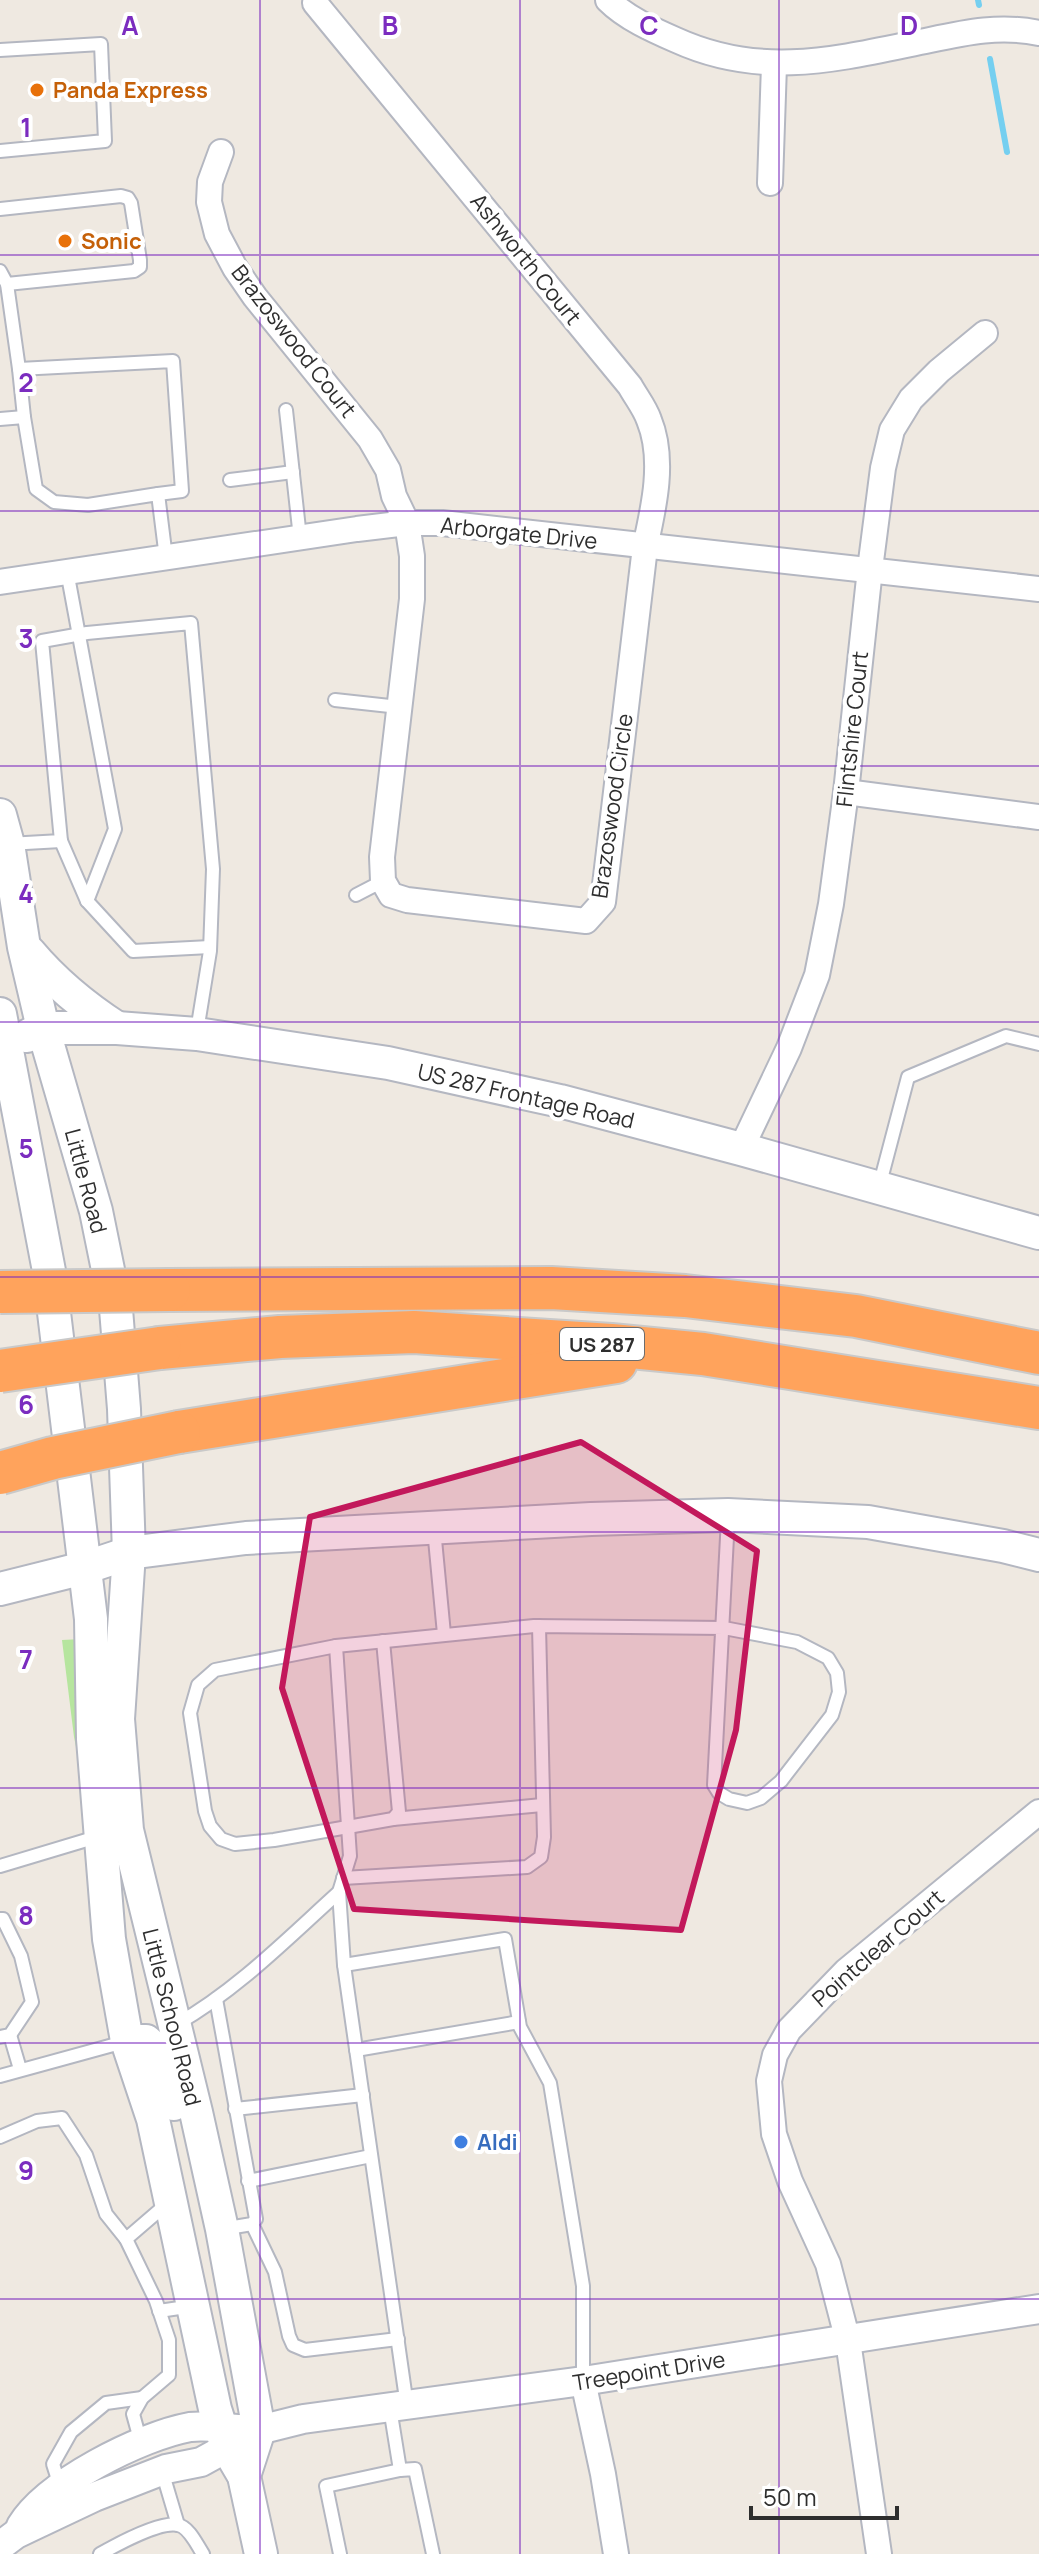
<svg xmlns="http://www.w3.org/2000/svg" width="1039" height="2554" viewBox="0 0 1039 2554" font-family="Manrope,sans-serif">
<style>
.green{fill:#b6e59e}
.lines{fill:none;stroke-linecap:round;stroke-linejoin:round}
.stream{stroke:#75cff0;stroke-width:6}
.service-casing{stroke:#b4b7c1;stroke-width:16}
.minor-casing{stroke:#b4b7c1;stroke-width:28}
.tertiary-casing{stroke:#b4b7c1;stroke-width:32}
.secondary-casing{stroke:#b4b7c1;stroke-width:36}
.motorway-casing{stroke:#c9c9c9;stroke-width:46}
.service{stroke:#fff;stroke-width:12}
.minor{stroke:#fff;stroke-width:24}
.tertiary{stroke:#fff;stroke-width:28}
.secondary{stroke:#fff;stroke-width:32}
.motorway{stroke:#ffa35c;stroke-width:42}
.motorway-bridge-casing{stroke:#c9c9c9;stroke-width:46;stroke-linecap:butt}
.motorway-bridge{stroke:#ffa35c;stroke-width:42}
.marked{fill:#c2185b;fill-opacity:0.2;stroke:#c2185b;stroke-width:6;stroke-linejoin:round}
.grid{fill:none;stroke:#7b2cbf;stroke-width:2;stroke-opacity:0.55}
.food-dot{fill:#e8710a;stroke:#fff;stroke-width:3}
.shop-dot{fill:#3f7fe0;stroke:#fff;stroke-width:3}
.labels{text-anchor:middle;dominant-baseline:central;stroke-width:8;stroke-linejoin:round;paint-order:stroke}
.shield{fill:#fff;stroke:#6d6d6d;stroke-width:2}
.shield-label{font-size:20px;font-weight:bold;fill:#2e2e2e}
.food-label{font-size:22px;font-weight:bold;fill:#c56008;stroke:#fff;text-anchor:start}
.street-label{font-size:22px;fill:#2e2e2e;stroke:#fff}
.shop-label{font-size:22px;font-weight:bold;fill:#366cbe;stroke:#fff;text-anchor:start}
.grid-label{font-size:26px;text-anchor:middle;font-weight:bold;fill:#7b2cbf;stroke:#fff;stroke-width:8;stroke-linejoin:round;paint-order:stroke}
</style>
<rect width="100%" height="100%" fill="#efe9e1"/>
<path class="green" d="M82 1639 118 1876 123 1893H114L89 1810 74 1737 62 1640Z"/>
<g class="lines">
<g class="stream">
<path d="M978 0 979 5"/>
<path d="M990 59 1007 152"/>
</g>
<defs>
<g id="service">
<path d="M0 50 101 44 105 141 0 151"/>
<path d="M0 209 121 196 128 198 131 203 140 260V267L134 271 7 284"/>
<path d="M0 271 7 284 19 369"/>
<path d="M286 410 300 538"/>
<path d="M24 417 19 369 173 361 182 491 158 494"/>
<path d="M0 419 24 417 36 489 54 502 88 505 158 494 166 558"/>
<path d="M230 480 293 472"/>
<path d="M67 571 115 829 87 901"/>
<path d="M335 700 399 707"/>
<path d="M61 841 87 901 133 951 210 947"/>
<path d="M8 844 61 841 42 641 87 633 191 623 213 869 210 951 197 1031"/>
<path d="M356 895 383 881"/>
<path d="M879 1187 908 1077 1006 1036 1039 1044"/>
<path d="M434 1529 444 1634"/>
<path d="M336 1646 215 1670 198 1685 190 1713 205 1811 210 1826 221 1839 235 1844 274 1840 393 1819 399 1812 383 1641"/>
<path d="M393 1819 542 1805"/>
<path d="M0 1866 100 1836"/>
<path d="M343 1878 527 1867 541 1857 544 1837 539 1626"/>
<path d="M0 1919H3L21 1956 32 2002 10 2035 0 2037"/>
<path d="M344 1965 505 1939 520 2027 550 2083 583 2286V2381"/>
<path d="M216 1999 256 2219 252 2224 222 2229"/>
<path d="M177 2024C237 1990 288 1938 339 1892"/>
<path d="M10 2035 20 2069"/>
<path d="M356 2050 519 2022"/>
<path d="M0 2076 124 2042"/>
<path d="M235 2109 363 2095"/>
<path d="M0 2137 37 2121 62 2118 86 2155 106 2214 126 2239 169 2202"/>
<path d="M248 2181 371 2156"/>
<path d="M252 2224 275 2272 289 2336 293 2345 305 2350 398 2339"/>
<path d="M126 2239 156 2301 169 2340V2375L142 2398 133 2414 141 2443"/>
<path d="M159 2311 193 2306"/>
<path d="M407 2406 344 1965 339 1892 350 1856 336 1646 534 1626 724 1628 797 1642 828 1658 837 1673 839 1692 832 1715 781 1781 761 1798 747 1803 729 1799 719 1793 714 1785 728 1518"/>
<path d="M400 2470 415 2469 433 2554"/>
<path d="M162 2471 178 2525"/>
<path d="M60 2486 53 2464 71 2432 106 2403 142 2398"/>
<path d="M100 2554C116 2545 160 2521 178 2525 189 2527 197 2545 203 2554"/>
<path d="M340 2554 326 2486 400 2470 390 2408"/>
</g>
<g id="minor">
<path d="M608 0C626 18 653 30 676 40 764 80 841 58 930 40 967 32 1001 25 1039 33"/>
<path d="M221 152 210 182 209 202 217 234 235 268 255 297 370 439 388 470 394 496 407 523 412 556V599L382 857 383 881 391 895 407 900 586 921 603 902 645 547C654 507 665 459 649 420 645 408 636 397 630 386L315 3"/>
<path d="M770 183 774 65"/>
<path d="M0 582 357 529 407 523H442L1039 589"/>
<path d="M846 792 1039 817"/>
<path d="M741 1149 789 1048 817 975 831 904 846 792 870 569 883 468 892 430 911 399 939 371 985 333"/>
<path d="M583 2381 603 2474 616 2554"/>
<path d="M879 2554 848 2341 828 2264 790 2181 774 2134 769 2081 775 2055 789 2030 846 1971 1039 1812"/>
</g>
<g id="tertiary">
<path d="M21 2526C47 2483 141 2436 190 2427 206 2425 224 2428 240 2429"/>
<path d="M0 2546 16 2534 94 2497 166 2469 201 2462 259 2430 303 2419 583 2381 1039 2309"/>
</g>
<g id="secondary">
<path d="M0 815 8 844 24 947 43 1028 96 1211 116 1309 124 1409 129 1553 118 1719 127 1830 196 2112 222 2229 259 2430 244 2476"/>
<path d="M29 952C55 983 83 1006 117 1028"/>
<path d="M0 1014 49 1271 91 1619 93 1739 109 1939 127 2041 153 2119 215 2409 227 2447 244 2476 261 2554"/>
<path d="M27 1036 43 1028H117L197 1034 388 1063 560 1101 741 1149 1039 1233"/>
<path d="M0 1589 84 1568 129 1553 246 1538 591 1519 728 1515 868 1522 1003 1546 1039 1555"/>
<path d="M127 2041H146L154 2048 174 2104"/>
</g>
<g id="motorway">
<path d="M169 1290 551 1288 685 1296 856 1316 1039 1353"/>
<path d="M160 1348 280 1337 414 1332 611 1345 703 1354 1039 1408"/>
<path d="M179 1432 616 1362"/>
</g>
</defs>
<use href="#service" class="service-casing"/>
<use href="#minor" class="minor-casing"/>
<use href="#tertiary" class="tertiary-casing"/>
<use href="#secondary" class="secondary-casing"/>
<use href="#motorway" class="motorway-casing"/>
<use href="#service" class="service"/>
<use href="#minor" class="minor"/>
<use href="#tertiary" class="tertiary"/>
<use href="#secondary" class="secondary"/>
<use href="#motorway" class="motorway"/>
<defs>
<g id="motorway-bridge">
<path d="M0 1292 169 1290"/>
<path d="M0 1371 160 1348"/>
<path d="M0 1473 53 1458 179 1432"/>
</g>
</defs>
<use href="#motorway-bridge" class="motorway-bridge-casing"/>
<use href="#motorway-bridge" class="motorway-bridge"/>
</g>
<path class="marked" d="M581 1442 757 1551 736 1730 681 1930 354 1909 282 1688 310 1517Z"/>
<path class="grid" d="M260 0V2554M520 0V2554M779 0V2554M0 255H1039M0 511H1039M0 766H1039M0 1022H1039M0 1277H1039M0 1532H1039M0 1788H1039M0 2043H1039M0 2299H1039"/>
<g class="food-dot">
<circle cx="37" cy="90" r="8"/>
<circle cx="65" cy="241" r="8"/>
</g>
<circle class="shop-dot" cx="461" cy="2142" r="8"/>
<g class="labels">
<rect class="shield" x="560" y="1328" width="84" height="32" rx="6"/>
<g class="shield-label">
<text x="602" y="1344">US 287</text>
</g>
<g class="food-label">
<text x="53" y="90">Panda Express</text>
<text x="81" y="241">Sonic</text>
</g>
<g class="street-label">
<text transform="translate(526 259) rotate(51)">Ashworth Court</text>
<text transform="translate(294 341) rotate(52)">Brazoswood Court</text>
<text transform="translate(519 533) rotate(6)">Arborgate Drive</text>
<text transform="translate(852 729) rotate(-84)">Flintshire Court</text>
<text transform="translate(612 806) rotate(-82)">Brazoswood Circle</text>
<text transform="translate(526 1096) rotate(13)">US 287 Frontage Road</text>
<text transform="translate(86 1181) rotate(75)">Little Road</text>
<text transform="translate(878 1948) rotate(-41)">Pointclear Court</text>
<text transform="translate(172 2017) rotate(76)">Little School Road</text>
<text transform="translate(649 2371) rotate(-9)">Treepoint Drive</text>
</g>
<g class="shop-label">
<text x="477" y="2142">Aldi</text>
</g>
</g>
<g class="grid-label">
<text x="130" y="35">A</text>
<text x="390" y="35">B</text>
<text x="649" y="35">C</text>
<text x="909" y="35">D</text>
<text x="26" y="137">1</text>
<text x="26" y="392">2</text>
<text x="26" y="648">3</text>
<text x="26" y="903">4</text>
<text x="26" y="1158">5</text>
<text x="26" y="1414">6</text>
<text x="26" y="1669">7</text>
<text x="26" y="1925">8</text>
<text x="26" y="2180">9</text>
</g>
<path d="M751 2506v12h146v-12" fill="none" stroke="#2e2e2e" stroke-width="4"/>
<text x="763" y="2506" font-size="24" fill="#2e2e2e" stroke="#ffffff" stroke-width="6" paint-order="stroke">50 m</text>
</svg>
